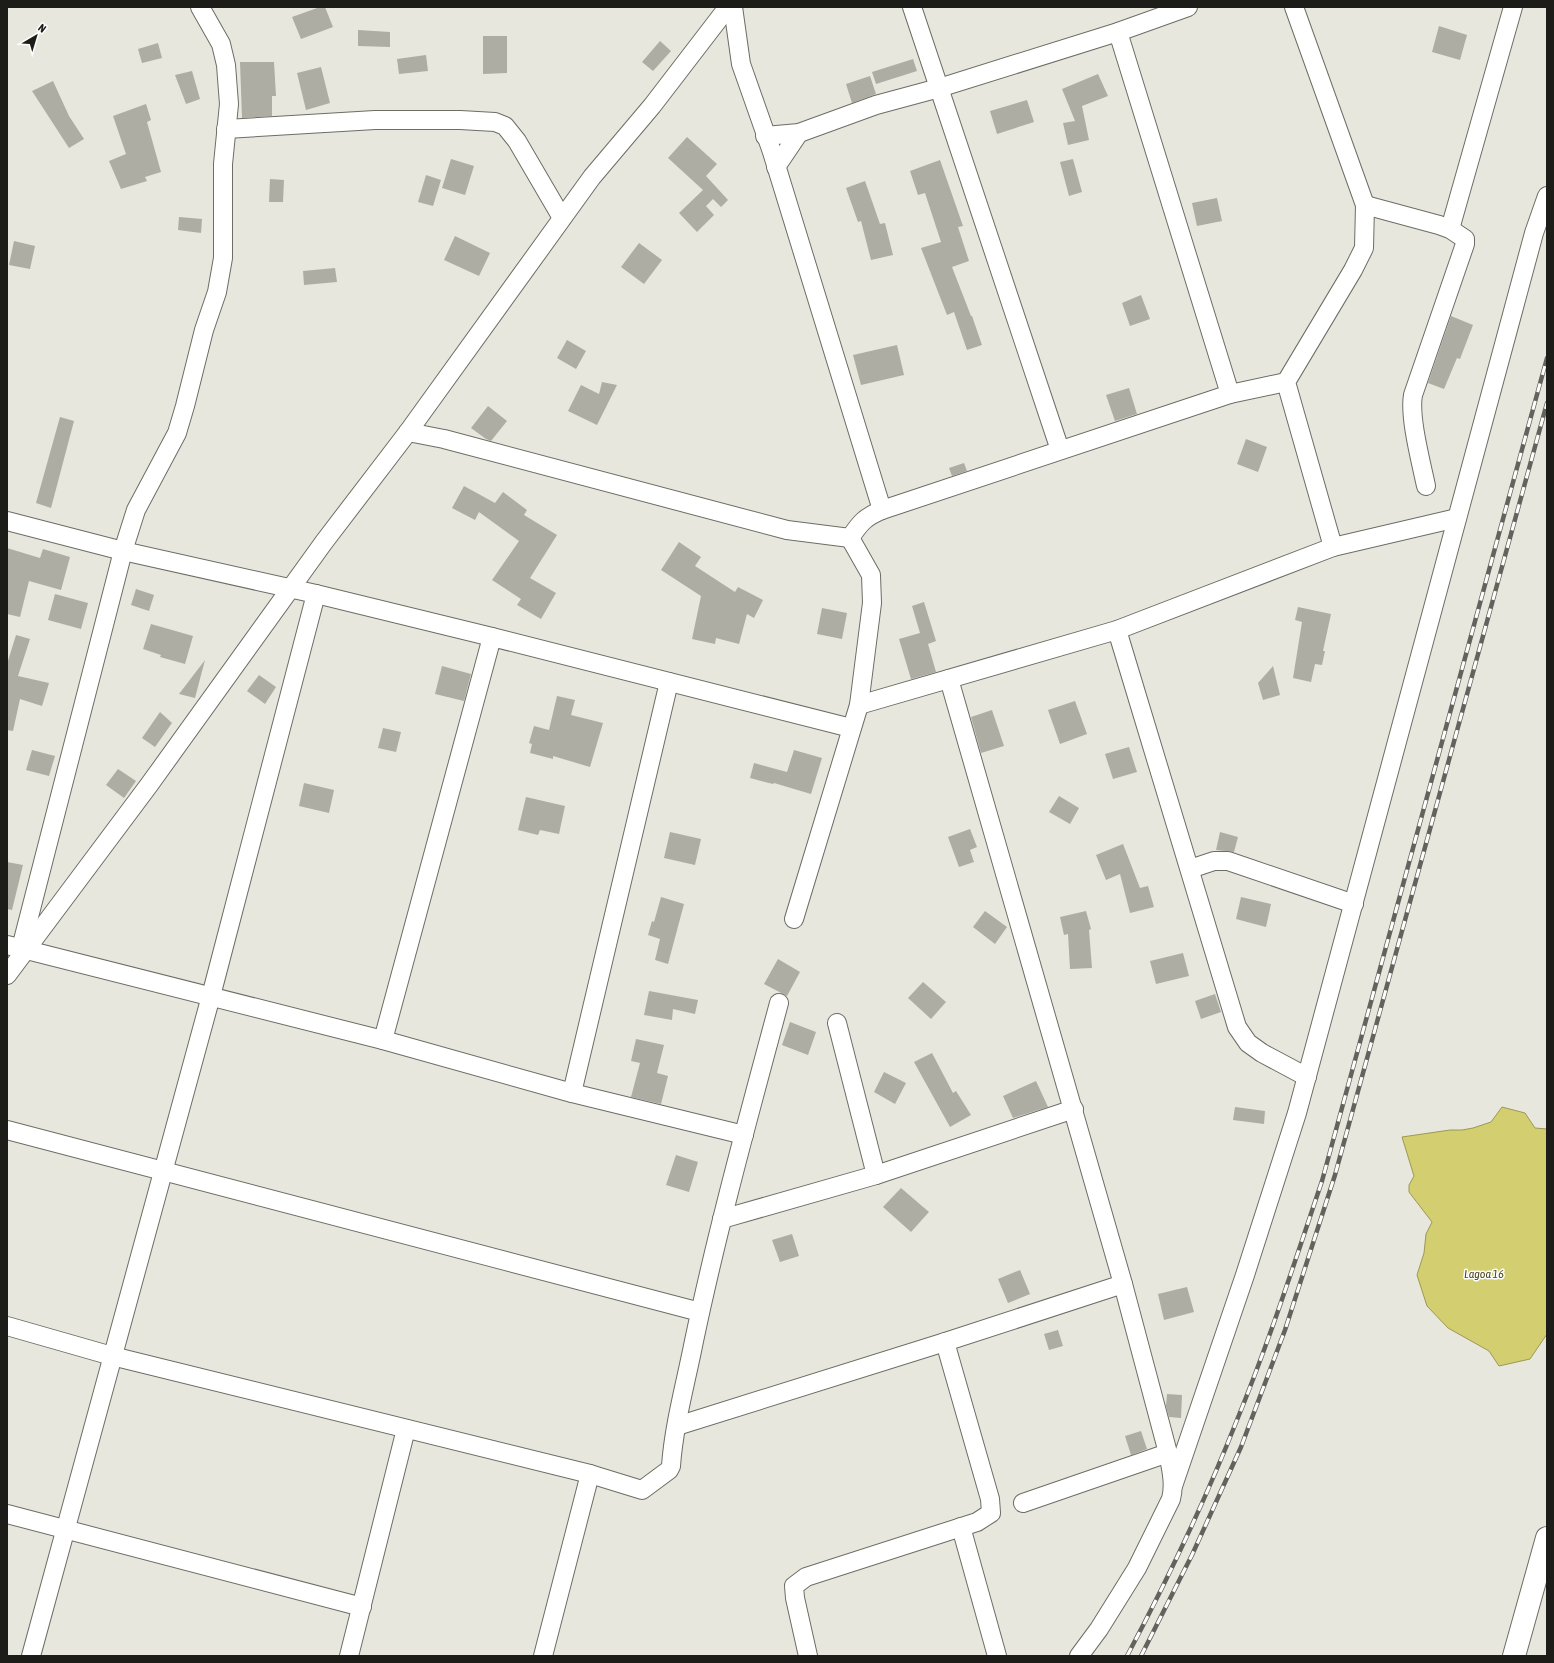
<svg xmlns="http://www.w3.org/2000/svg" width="1554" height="1663" viewBox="0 0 1554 1663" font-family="'Asap Condensed',sans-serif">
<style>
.water{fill:#d3ce6f;stroke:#9c9955}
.building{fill:#adada4}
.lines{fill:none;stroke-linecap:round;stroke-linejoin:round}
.minor-casing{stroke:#6d6d65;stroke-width:20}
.tertiary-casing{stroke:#6d6d65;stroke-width:24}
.minor{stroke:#fff;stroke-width:18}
.tertiary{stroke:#fff;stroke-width:22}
.rail-casing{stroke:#63635e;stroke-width:4.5}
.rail{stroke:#fffffe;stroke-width:3;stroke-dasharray:9;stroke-linecap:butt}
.labels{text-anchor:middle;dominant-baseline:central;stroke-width:3;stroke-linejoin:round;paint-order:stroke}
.water-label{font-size:12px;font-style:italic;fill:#48461e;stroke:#fffffe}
</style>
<rect width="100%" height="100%" fill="#e7e7dd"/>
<path class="water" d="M1502 1107 1525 1113 1535 1128 1547 1129V1334L1530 1359 1499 1366 1489 1351 1448 1328 1427 1306 1417 1275 1424 1253 1426 1234 1432 1222 1409 1192V1185L1414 1176 1402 1137 1450 1130H1462L1473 1128 1491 1122Z"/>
<g class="building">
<path d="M320 7H325L333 27 301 39 292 17Z"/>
<path d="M1439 26 1467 35 1460 60 1432 52Z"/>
<path d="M358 30 390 32V47L358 46Z"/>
<path d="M483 36H507V73L483 74Z"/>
<path d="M660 41 671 51 653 71 642 62Z"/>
<path d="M158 43 162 58 142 63 138 49Z"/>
<path d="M426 55 428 71 399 74 397 59Z"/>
<path d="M913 59 917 71 876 84 872 72Z"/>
<path d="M240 62H274L276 96H272V116L242 118Z"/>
<path d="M321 67 330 103 306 110 297 73Z"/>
<path d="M192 71 200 99 186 104 175 75Z"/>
<path d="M1098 74 1108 96 1082 106 1089 140 1068 145 1063 123 1075 121 1062 89Z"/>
<path d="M870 76 876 94 852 103 846 84Z"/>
<path d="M53 81 69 116 84 139 69 148 32 91Z"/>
<path d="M1027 100 1034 122 997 134 990 111Z"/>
<path d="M146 104 151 120 147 122 161 172 145 177 147 181 121 189 109 161 126 154 113 116Z"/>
<path d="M687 137 717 164 706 176 728 200 721 207 713 199 706 206 714 215 697 232 679 213 703 190 668 158Z"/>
<path d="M451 159 474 166 465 195 442 188Z"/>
<path d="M1073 159 1082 192 1069 196 1060 162Z"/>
<path d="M940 160 963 226 958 227 969 261 952 267 971 316H972L982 345 967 350 954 312 947 315 921 248 941 242 925 193 918 195 910 171Z"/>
<path d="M426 175 441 180 433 206 418 202Z"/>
<path d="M270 179 284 180 283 202H269Z"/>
<path d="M865 181 880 224 885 223 893 255 871 260 861 221 858 222 846 188Z"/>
<path d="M1217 198 1222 221 1197 226 1192 203Z"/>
<path d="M179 217 202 219 201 233 178 230Z"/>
<path d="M455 236 490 253 479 276 444 260Z"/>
<path d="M14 241 35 246 30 269 9 265Z"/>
<path d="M639 243 662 260 644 284 621 267Z"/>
<path d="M335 268 337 282 304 285 303 271Z"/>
<path d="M1141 295 1150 319 1130 326 1122 303Z"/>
<path d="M1451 316 1473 325 1460 359 1457 358 1444 389 1428 383Z"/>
<path d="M567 340 586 351 576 369 557 358Z"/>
<path d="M897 345 904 375 861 385 853 355Z"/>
<path d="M602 382 617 385 597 425 568 411 581 385 599 394Z"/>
<path d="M1129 388 1137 414 1115 421 1106 395Z"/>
<path d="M488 406 507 421 491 441 486 439 471 428Z"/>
<path d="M60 417 74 421 51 508 36 503Z"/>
<path d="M1246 439 1267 447 1258 472 1237 464Z"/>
<path d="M964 463 967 471 952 476 949 468Z"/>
<path d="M464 486 495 503 503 492 527 510 524 515 557 535 530 578 556 593 541 619 517 605 521 599 492 580 519 541 479 512 475 520 452 508Z"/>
<path d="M679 542 701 557 695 566 735 592 738 587 763 600 754 618 747 614 739 644 716 638 715 644 692 639 701 596 661 570Z"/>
<path d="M7 548 40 558 43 549 70 557 61 590 29 581 20 617 7 614Z"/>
<path d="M136 589 154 595 149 611 131 605Z"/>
<path d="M55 594 88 603 81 629 48 620Z"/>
<path d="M924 602 936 641 928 644 936 672 911 679 899 639 920 633 912 606Z"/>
<path d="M1298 607 1331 614 1323 651H1325L1322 665 1315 664 1311 682 1293 678 1302 622 1295 620Z"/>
<path d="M822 608 847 613 842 639 817 634Z"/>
<path d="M151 624 193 636 185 664 160 657 161 655 143 649Z"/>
<path d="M16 635 30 639 18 676 49 683 42 706 20 699 13 731 7 730V664Z"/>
<path d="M205 660 195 698 179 694Z"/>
<path d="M442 666 471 674 464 701 435 694Z"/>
<path d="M1273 666 1280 695 1263 700 1258 683Z"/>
<path d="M259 675 276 687 265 704 247 691Z"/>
<path d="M557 696 575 700 571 715 603 723 590 767 553 756V759L530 753 532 744 529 743 534 726 549 730Z"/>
<path d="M1075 701 1087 734 1060 744 1048 710Z"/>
<path d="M992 710 1004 746 981 753 971 717Z"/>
<path d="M160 712 172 723 155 747 142 738Z"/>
<path d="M383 728 401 732 396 752 378 748Z"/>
<path d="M1129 747 1137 772 1113 779 1105 754Z"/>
<path d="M32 750 55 756 49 776 26 770Z"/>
<path d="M794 750 822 758 811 794 774 783 773 784 750 778 754 763 787 772Z"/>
<path d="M118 769 136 781 124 798 106 785Z"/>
<path d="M304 783 334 790 329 813 299 806Z"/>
<path d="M1059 796 1079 808 1070 824 1049 812Z"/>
<path d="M526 797 565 806 559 834 540 830 538 835 518 830Z"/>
<path d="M970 829 977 847 970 850 974 862 959 867 948 837Z"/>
<path d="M670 832 701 839 695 865 664 858Z"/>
<path d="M1220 832 1238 837 1234 852 1216 850Z"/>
<path d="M1123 844 1140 888 1148 886 1154 907 1130 913 1120 874 1106 880 1096 855Z"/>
<path d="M7 862 23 865 12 910 7 909Z"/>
<path d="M661 897 684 904 668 964 655 960 660 939 648 935 652 921 654 922Z"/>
<path d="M1241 897 1271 904 1266 927 1236 919Z"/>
<path d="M985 911 1007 927 995 944 973 927Z"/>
<path d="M1086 911 1091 929 1089 930 1092 968 1070 969 1068 934 1064 935 1060 917Z"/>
<path d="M1183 953 1189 976 1156 984 1150 961Z"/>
<path d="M778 959 800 972 787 996 764 984Z"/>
<path d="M923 982 946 1002 931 1019 908 998Z"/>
<path d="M649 991 698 1000 695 1014 673 1009 672 1020 644 1015Z"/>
<path d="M1215 994 1221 1012 1201 1019 1195 1001Z"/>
<path d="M790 1022 816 1032 808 1055 782 1045Z"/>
<path d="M636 1039 664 1045 657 1073 668 1076 661 1104 631 1097 640 1063 631 1061Z"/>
<path d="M932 1053 953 1093 956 1091 971 1115 950 1127 914 1062Z"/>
<path d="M884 1072 906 1083 895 1104 874 1092Z"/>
<path d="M1036 1081 1048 1107 1013 1118 1003 1096Z"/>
<path d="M1235 1107 1265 1111 1264 1124 1233 1120Z"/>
<path d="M676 1155 698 1162 689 1192 666 1185Z"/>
<path d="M901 1188 929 1212 911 1232 883 1207Z"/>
<path d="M792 1234 799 1256 780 1262 772 1240Z"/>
<path d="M1020 1270 1030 1294 1008 1303 998 1279Z"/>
<path d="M1187 1287 1194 1312 1164 1320 1158 1294Z"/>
<path d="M1058 1330 1063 1346 1049 1350 1044 1334Z"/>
<path d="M1167 1394 1182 1395 1181 1418 1169 1417 1166 1406Z"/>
<path d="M1141 1431 1147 1449 1131 1455 1125 1436Z"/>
</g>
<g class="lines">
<defs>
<g id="minor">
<path d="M733 7 741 64 772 152 882 510C865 517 860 523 850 538"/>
<path d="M912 7 1060 450"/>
<path d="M1294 7 1365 205 1364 248 1353 270 1286 382 1333 547"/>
<path d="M1118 32 1230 394"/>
<path d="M226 129 375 120H460L495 122 505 126 517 141 562 218"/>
<path d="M765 136 799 133 876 105 939 88 1118 32 1188 7"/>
<path d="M776 167 799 133"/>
<path d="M1365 205 1439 225 1450 229 1465 239V244L1413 395C1409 417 1421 462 1426 486"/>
<path d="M1450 229 1513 7"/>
<path d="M408 432 444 439 787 530 850 538"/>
<path d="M882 510 1230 394 1286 382"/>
<path d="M7 521 123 551 316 594 492 637 851 728"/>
<path d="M1117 630 1237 1027 1248 1043 1262 1053 1307 1077"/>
<path d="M949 679 1123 1284 1168 1453C1171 1468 1175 1484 1171 1499L1137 1568 1099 1629 1079 1656"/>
<path d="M859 705 1117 630 1333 547 1457 518"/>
<path d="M1190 869 1214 861H1228L1354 904"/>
<path d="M794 919 859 705 872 603 871 575 850 538"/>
<path d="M7 945 383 1040 572 1093 744 1135"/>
<path d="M21 948 123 551 136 510 177 433 185 406 204 330 217 292 223 258V164L229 104 226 65 221 44 200 7"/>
<path d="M7 975 149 785 324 542 408 432 592 177 652 106 728 7"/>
<path d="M837 1023 876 1175"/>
<path d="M383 1040 492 637"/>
<path d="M572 1093 669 682"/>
<path d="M7 1130 700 1312"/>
<path d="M722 1219 876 1175 1074 1109"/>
<path d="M7 1326 112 1356 590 1474 642 1490 669 1470 671 1466C674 1424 686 1382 694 1341 718 1227 749 1115 779 1003"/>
<path d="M677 1426 945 1342 1123 1284"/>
<path d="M1173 1486 1245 1275 1297 1113 1534 233 1547 196"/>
<path d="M1023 1503 1168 1453"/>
<path d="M7 1514 362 1607"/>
<path d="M961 1527 997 1656"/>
<path d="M31 1656 211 996 316 594"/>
<path d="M349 1656 406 1429"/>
<path d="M543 1656 590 1474"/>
<path d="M808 1656 795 1598 794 1586 806 1577 977 1522 991 1513 990 1499 945 1342"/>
</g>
<path id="tertiary" d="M1514 1656 1547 1538"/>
</defs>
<use href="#minor" class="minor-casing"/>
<use href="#tertiary" class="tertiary-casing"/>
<use href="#minor" class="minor"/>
<use href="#tertiary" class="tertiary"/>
<defs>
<g id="rail">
<path d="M1127 1656C1168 1579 1205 1501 1237 1420 1269 1342 1295 1261 1322 1181L1547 358"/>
<path d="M1141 1656 1192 1555 1241 1447 1285 1330 1335 1175 1547 403"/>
</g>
</defs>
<use href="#rail" class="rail-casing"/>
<use href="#rail" class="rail"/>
</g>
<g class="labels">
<g class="water-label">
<text x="1484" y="1274">Lagoa 16</text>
</g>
</g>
<rect width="1554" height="1663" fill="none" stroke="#1c1c19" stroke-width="16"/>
<g transform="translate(36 36) rotate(38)" stroke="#fffffe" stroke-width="3" paint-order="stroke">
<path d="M0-3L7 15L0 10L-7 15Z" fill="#1c1c19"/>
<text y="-6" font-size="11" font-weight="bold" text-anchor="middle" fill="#1c1c19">N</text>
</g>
</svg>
